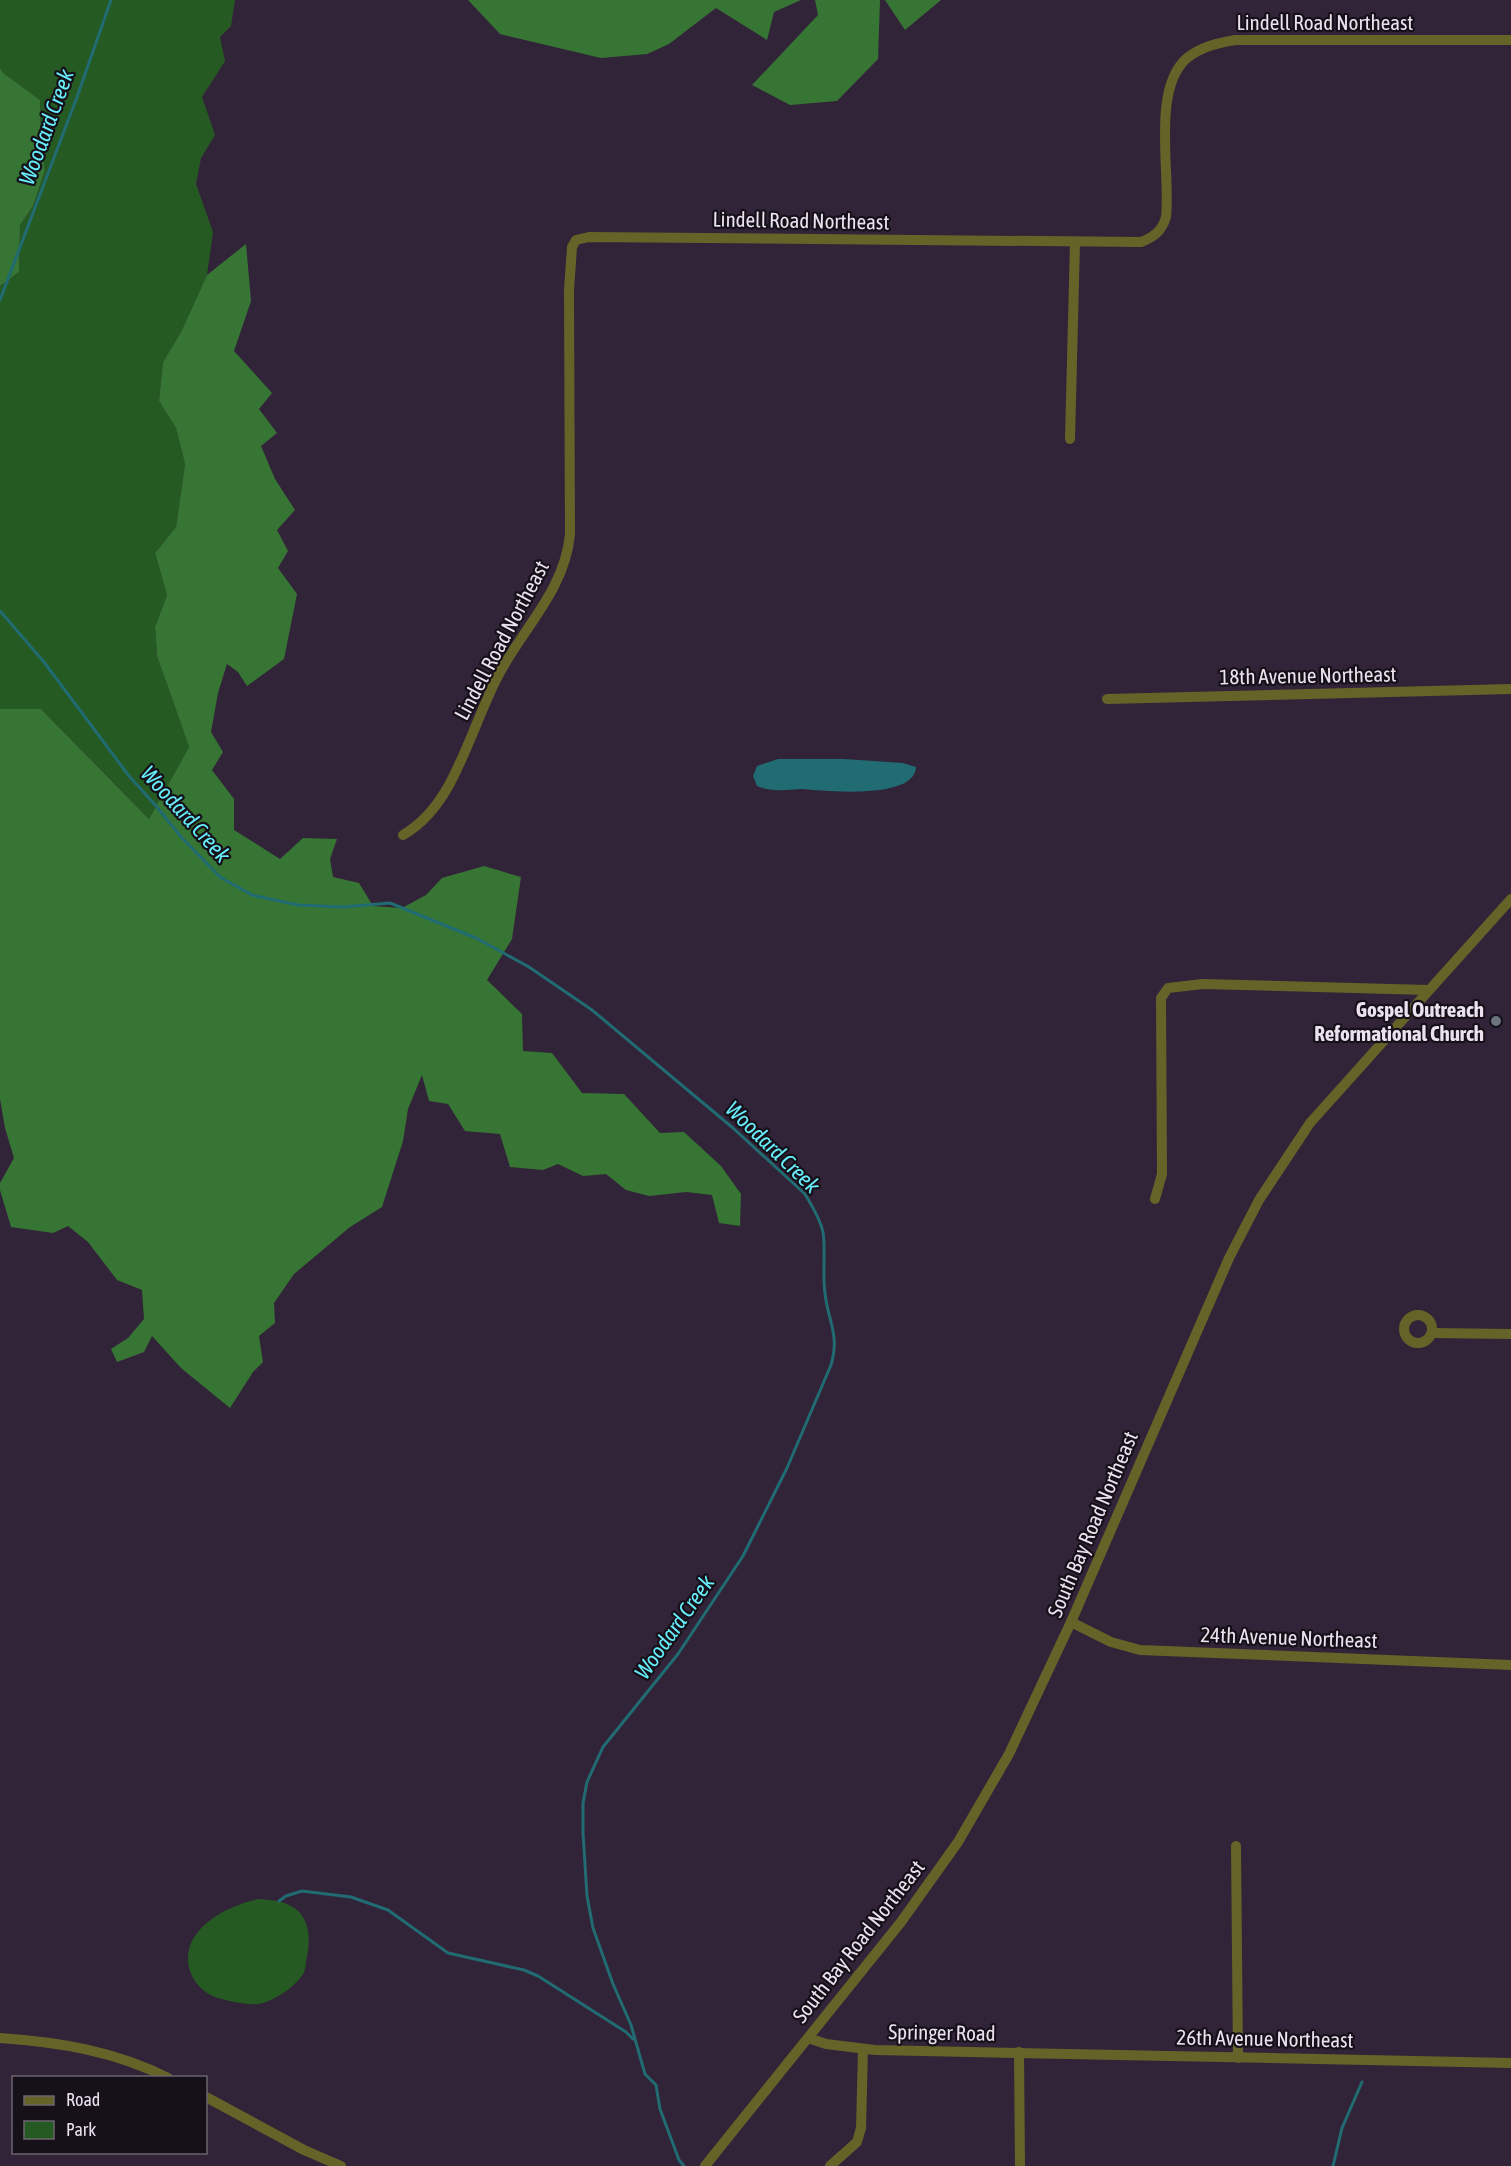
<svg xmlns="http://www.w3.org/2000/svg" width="1511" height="2166" viewBox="0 0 1511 2166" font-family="'Asap Condensed',sans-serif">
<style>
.green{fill:#265a23}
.forest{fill:#367533}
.water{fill:#216b72}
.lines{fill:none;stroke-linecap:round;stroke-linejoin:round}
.stream{stroke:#216b72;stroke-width:3}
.minor{stroke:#666328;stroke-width:10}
.worship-dot{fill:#6b7280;stroke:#161019;stroke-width:2}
.labels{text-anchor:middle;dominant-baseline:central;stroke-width:4.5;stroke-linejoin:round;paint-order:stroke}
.street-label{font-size:21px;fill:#ece2ef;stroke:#161019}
.poi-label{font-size:21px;font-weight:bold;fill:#ece2ef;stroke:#161019;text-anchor:end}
.water-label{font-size:22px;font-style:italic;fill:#67effc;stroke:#161019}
</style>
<rect width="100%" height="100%" fill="#322438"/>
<g class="green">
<path d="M0 0H235L231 26 220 37 225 61 202 97 215 135 201 158 196 184 213 232 207 275 181 332 163 362 159 401 176 428 185 464 176 527 155 553 167 595 155 627 157 656 189 747 149 819 41 709H0V286L19 272 20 225 33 206 45 170 41 144 40 100 2 73 0 68Z"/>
<path d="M258 1899C268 1900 280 1900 289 1905 311 1915 311 1941 306 1961 306 1965 305 1971 303 1974 295 1987 273 2002 258 2004 246 2005 234 2002 222 1999 191 1992 177 1957 198 1932 214 1913 236 1905 258 1899Z"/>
</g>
<g class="forest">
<path d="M468 0H801L774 12 767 40 716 8 669 44 647 54 601 58 500 34Z"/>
<path d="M815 0H880L878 59 837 101 790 105 752 85 818 15Z"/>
<path d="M885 0H941L905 30Z"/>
<path d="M0 68 3 73 40 100 41 144 45 170 33 206 20 225 19 272 0 286Z"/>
<path d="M246 244 251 301 234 351 272 393 259 409 277 433 261 446 275 479 295 510 277 530 288 551 278 568 297 594 284 659 247 686 238 672 227 664 218 693 211 732 223 752 212 770 234 799V830L280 859 303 838 337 839 330 859 333 877 359 883 373 906 402 908 426 895 442 878 484 866 521 877 512 939 487 980 522 1014 523 1051 552 1053 582 1093 624 1094 660 1133 684 1132 721 1166 741 1194 740 1226 719 1223 712 1195 686 1192 649 1196 626 1190 606 1174 583 1176 558 1164 543 1170 510 1167 500 1134 465 1131 448 1104 429 1101 422 1075 408 1109 403 1141 382 1207 350 1227 294 1274 274 1303 275 1323 259 1336 263 1362 253 1372 230 1408 181 1368 152 1336 144 1352 117 1362 111 1349 128 1338 144 1319 142 1290 117 1280 88 1242 68 1226 53 1233 11 1227 0 1190V1183L14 1158 5 1128 0 1099V709H41L149 819 189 747 157 656 155 627 167 595 155 553 176 527 185 464 176 428 159 401 163 362 181 332 207 275Z"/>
</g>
<path class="water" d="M778 759H844L903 763 916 767C915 800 825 791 802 789 793 789 784 791 775 790 769 790 762 788 757 786L753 776 757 766Z"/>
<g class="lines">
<g class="stream">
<path d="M0 300 77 97 111 0"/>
<path d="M0 611 44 662 129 776 157 807 182 838 220 877 252 895 298 905 343 907 390 903 476 938 529 967 592 1010 733 1128 805 1194C812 1206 820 1218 823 1232 826 1252 822 1273 825 1293 828 1322 840 1334 831 1365L787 1468 743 1556 678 1654 603 1747 587 1782 583 1803V1833L587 1896 593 1928 613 1984 631 2025 645 2074 656 2085 660 2109 679 2160 684 2166"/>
<path d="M279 1901 286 1896 302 1891 351 1897 388 1910 448 1953 524 1970 538 1976 626 2032 633 2039"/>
<path d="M1333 2166 1342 2128 1362 2082"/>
</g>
<g class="minor">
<path d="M1070 439 1075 242"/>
<path d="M1107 699 1511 689"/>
<path d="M403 835C422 824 438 805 449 785 468 750 480 711 498 676 523 628 565 590 570 534L569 290 572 247 576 240 589 237 1141 242C1154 237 1162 231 1166 217 1171 174 1151 89 1187 58 1201 47 1217 43 1235 40H1511"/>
<path d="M1155 1199 1162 1174 1161 998 1168 988 1203 984 1428 990"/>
<circle cx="1418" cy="1329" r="14"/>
<path d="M1432 1333 1511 1334"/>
<path d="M1071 1622 1111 1642 1140 1650 1511 1665"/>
<path d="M1236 1846 1238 2058"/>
<path d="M0 2038C58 2042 115 2051 168 2078"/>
<path d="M808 2038 826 2044 875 2050 1511 2063"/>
<path d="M1019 2052 1020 2166"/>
<path d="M206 2097 304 2150 341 2166"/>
<path d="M705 2166 901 1922 958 1842 1009 1754 1071 1622 1229 1258 1259 1200 1310 1123 1511 899"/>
<path d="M830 2166 857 2142 861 2128 863 2049"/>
</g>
</g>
<circle class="worship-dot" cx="1496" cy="1021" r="6"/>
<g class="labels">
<g class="street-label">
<text x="1325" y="22">Lindell Road Northeast</text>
<text transform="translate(801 220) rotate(1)">Lindell Road Northeast</text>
<text transform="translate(501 640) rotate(-62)">Lindell Road Northeast</text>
<text transform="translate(1308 675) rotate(-1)">18th Avenue Northeast</text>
<text transform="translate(1092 1524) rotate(-67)">South Bay Road Northeast</text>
<text transform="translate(1289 1637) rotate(2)">24th Avenue Northeast</text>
<text transform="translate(858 1941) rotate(-52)">South Bay Road Northeast</text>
<text transform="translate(942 2032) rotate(1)">Springer Road</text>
<text transform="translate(1265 2038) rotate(1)">26th Avenue Northeast</text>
</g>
<g class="poi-label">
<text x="1484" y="1009">Gospel Outreach<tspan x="1484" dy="24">Reformational Church</tspan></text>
</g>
<g class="water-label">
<text transform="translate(46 127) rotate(-70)">Woodard Creek</text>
<text transform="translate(186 814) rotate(48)">Woodard Creek</text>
<text transform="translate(773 1147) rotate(44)">Woodard Creek</text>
<text transform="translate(674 1627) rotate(-55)">Woodard Creek</text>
</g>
</g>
<rect x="12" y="2076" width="195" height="78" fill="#161019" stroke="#6c646f" stroke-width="1.5"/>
<rect x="24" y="2096" width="30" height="9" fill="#666328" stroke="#6c646f" stroke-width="1.5"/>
<text x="66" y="2106" font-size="18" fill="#ece2ef">Road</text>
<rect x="24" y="2121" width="30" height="18" fill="#265a23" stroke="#6c646f" stroke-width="1.5"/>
<text x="66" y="2136" font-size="18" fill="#ece2ef">Park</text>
</svg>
